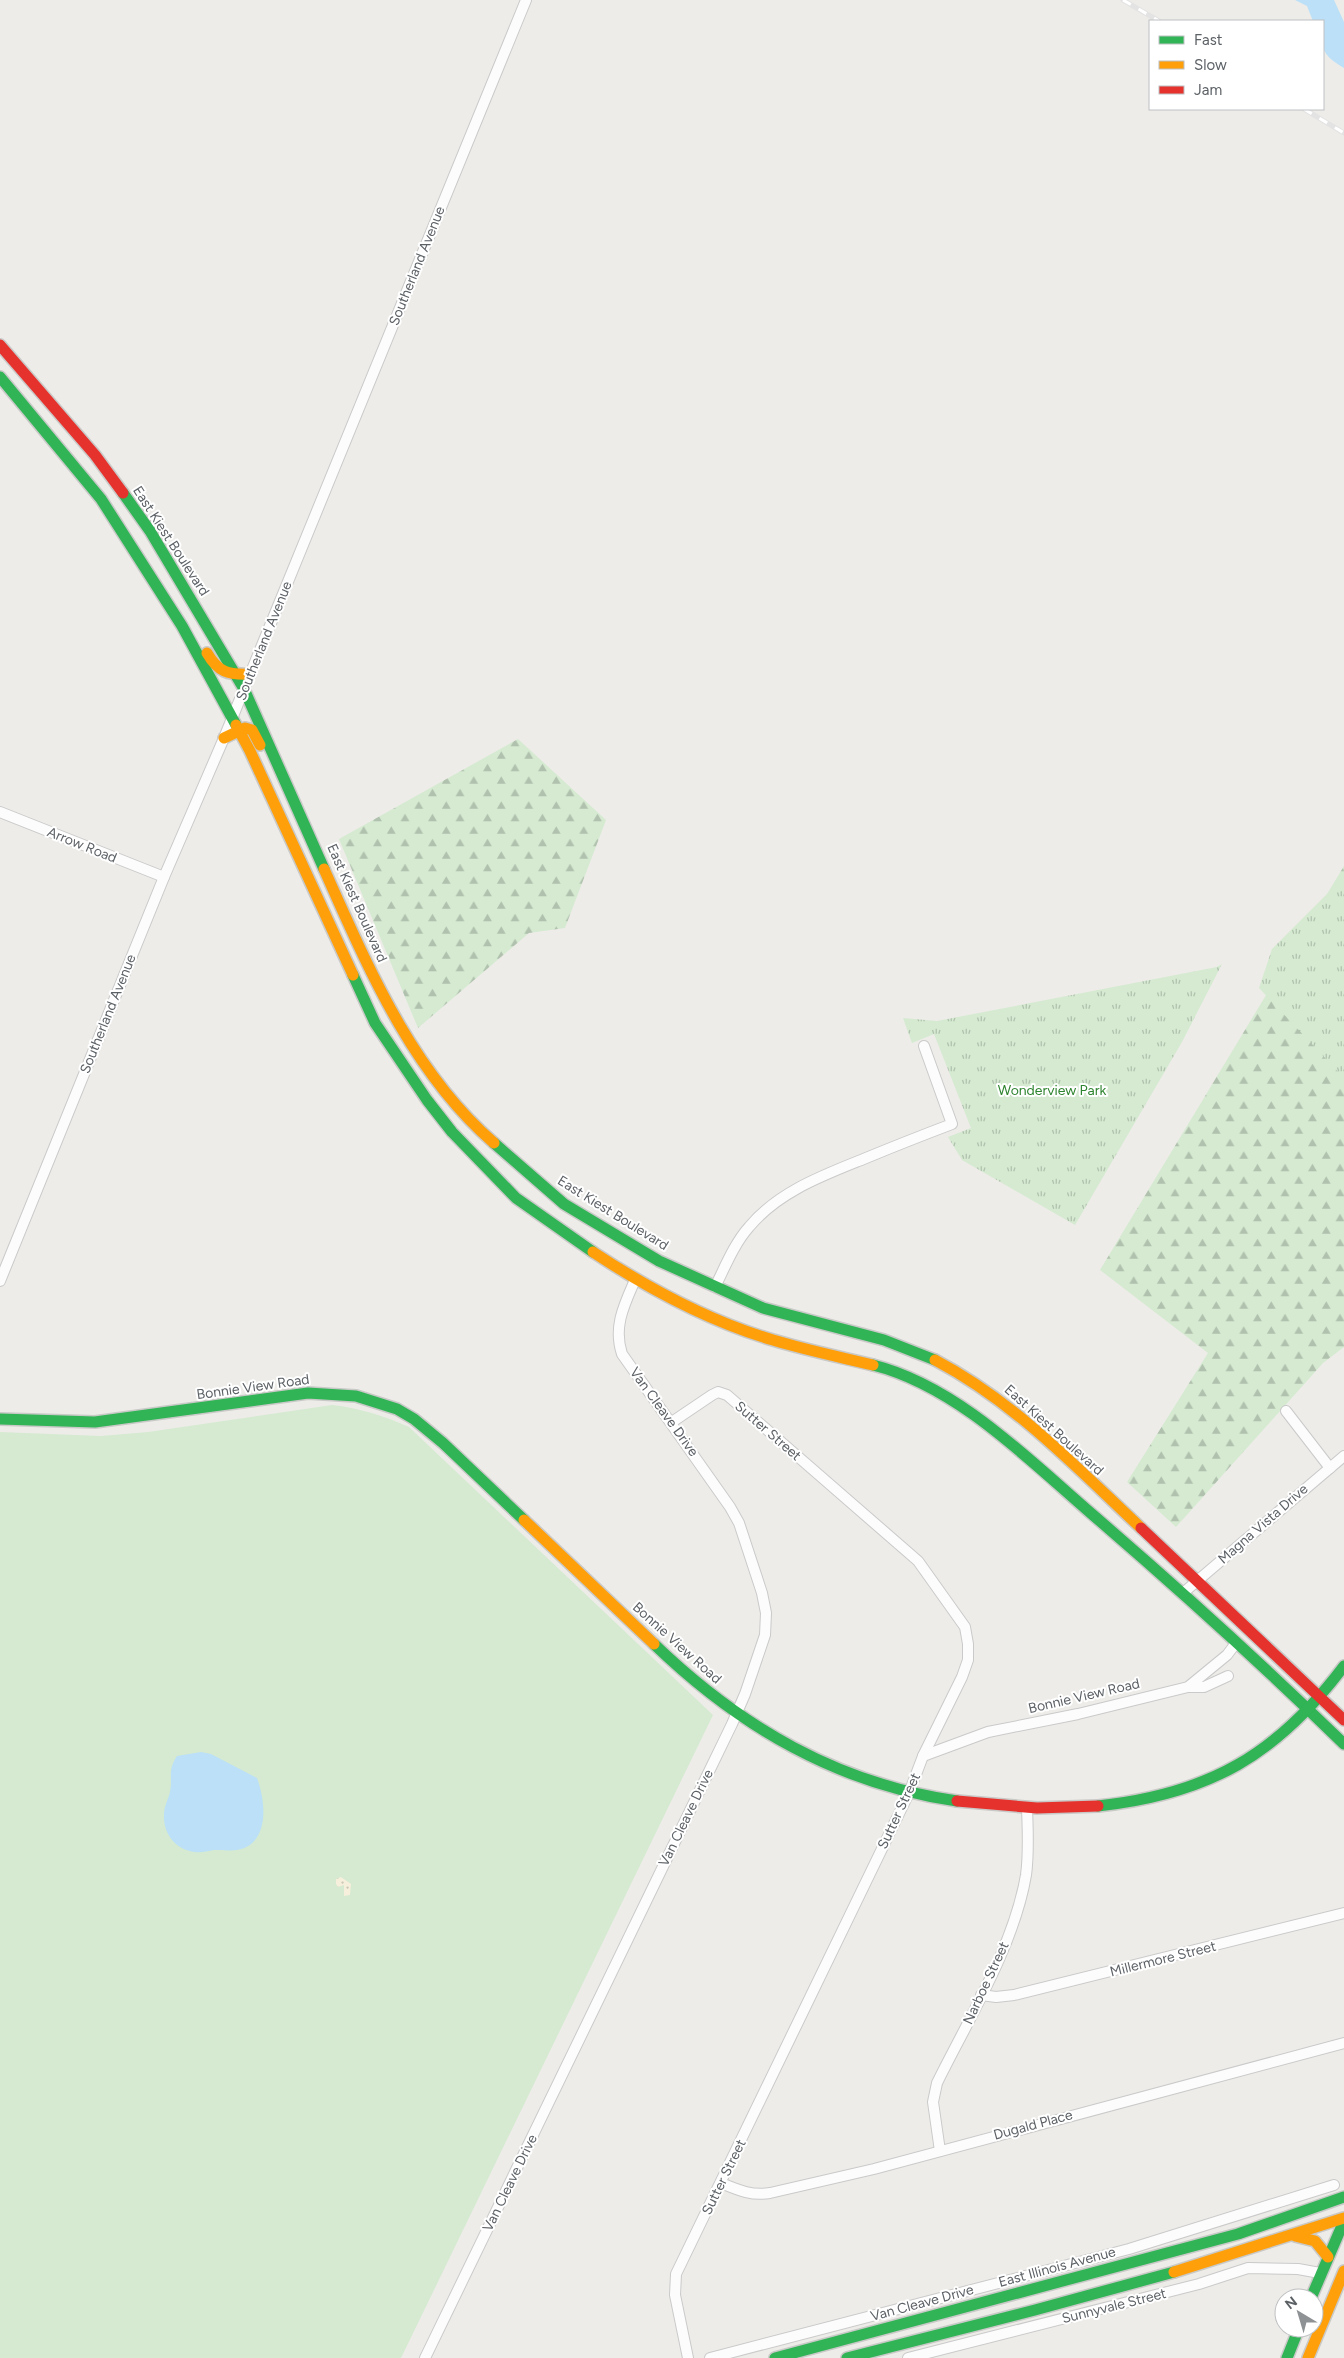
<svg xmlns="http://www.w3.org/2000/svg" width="1344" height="2358" viewBox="0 0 1344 2358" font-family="Figtree,sans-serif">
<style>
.grass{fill:#d5ead1}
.forest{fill:url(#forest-firs)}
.sand{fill:url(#sand-dots)}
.park{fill:url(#park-tufts)}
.water{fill:#bbe0f8}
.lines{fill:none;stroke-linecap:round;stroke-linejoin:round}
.street-casing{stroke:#cacaca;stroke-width:12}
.fast-casing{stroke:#c9c9c8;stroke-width:14}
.slow-casing{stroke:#c9c9c8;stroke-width:14}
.jam-casing{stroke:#c9c9c8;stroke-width:14}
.street{stroke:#fcfcfc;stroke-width:10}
.fast{stroke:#30b455;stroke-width:11}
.slow{stroke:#ff9f0a;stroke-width:11}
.jam{stroke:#e5322d;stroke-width:11}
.rail-casing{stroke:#e3e3e3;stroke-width:5}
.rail{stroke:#fff;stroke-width:3;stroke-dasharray:9;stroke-linecap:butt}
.labels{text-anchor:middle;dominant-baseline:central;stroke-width:4;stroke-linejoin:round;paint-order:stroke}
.street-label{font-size:14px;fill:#5c6166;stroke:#fff}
.park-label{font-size:14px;fill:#2e842f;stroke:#fff}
</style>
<defs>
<pattern id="forest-firs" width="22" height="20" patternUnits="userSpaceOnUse" patternTransform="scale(1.25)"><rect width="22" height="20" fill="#d5ead1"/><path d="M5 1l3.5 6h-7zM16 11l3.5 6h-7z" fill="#b0c1ad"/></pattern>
<pattern id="sand-dots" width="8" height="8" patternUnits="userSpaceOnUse" patternTransform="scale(1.25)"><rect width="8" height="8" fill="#f6efdc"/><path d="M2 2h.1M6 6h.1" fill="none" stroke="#cac5b6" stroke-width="1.8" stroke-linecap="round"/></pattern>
<pattern id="park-tufts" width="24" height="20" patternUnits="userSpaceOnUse" patternTransform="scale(1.25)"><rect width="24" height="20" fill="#d5ead1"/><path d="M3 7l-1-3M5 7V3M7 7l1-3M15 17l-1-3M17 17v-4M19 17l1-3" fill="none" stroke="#b0c1ad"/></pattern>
</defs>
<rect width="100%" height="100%" fill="#edece8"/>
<path class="grass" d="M332 1405C360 1408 384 1416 409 1427L713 1715 401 2358H0V1432L101 1436 148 1432Z"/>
<g class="forest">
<path d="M518 739 606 820 565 928 529 933 418 1028 339 839Z"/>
<path d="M1344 866V1347L1323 1363 1176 1527 1127 1482 1208 1353 1100 1270Z"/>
</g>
<path class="sand" d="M341 1877 351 1884 350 1895 344 1896V1885L338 1887 336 1884V1879Z"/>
<g class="park">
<path d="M1344 877V1078L1259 988 1272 949Z"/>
<path d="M1222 964 1182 1042 1075 1225 962 1160 948 1137 971 1128 934 1034 912 1043 903 1018 937 1021 1217 967Z"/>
</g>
<g class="water">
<path d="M1295 0H1334L1344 22V68C1319 53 1323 49 1323 21H1313L1307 6Z"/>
<path d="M201 1752 211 1754 257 1778C266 1802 270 1844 237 1850 229 1851 221 1850 214 1850 207 1851 201 1853 195 1852 175 1850 163 1833 164 1815 164 1806 168 1800 170 1792 173 1777 167 1771 177 1756Z"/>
</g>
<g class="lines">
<defs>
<g id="street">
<path d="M0 812 164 877"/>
<path d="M0 1281 164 877 224 738 526 0"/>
<path d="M715 1287C725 1267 734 1244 749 1227 779 1191 824 1175 866 1158 895 1146 923 1135 952 1124L924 1046"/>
<path d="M1286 1411 1330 1468"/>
<path d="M672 1422 712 1395 718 1392 727 1395 918 1561 965 1627 968 1644V1660L962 1677 923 1756 909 1793 676 2274 675 2295 688 2358"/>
<path d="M1183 1593 1344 1456"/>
<path d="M1188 1687H1204L1228 1676"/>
<path d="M923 1756 988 1732 1078 1714 1188 1687 1227 1655 1236 1643"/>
<path d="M981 1995 996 1997 1014 1995 1344 1913"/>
<path d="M940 2151 933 2102 937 2083C969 2018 1014 1946 1026 1875 1029 1853 1028 1831 1027 1809"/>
<path d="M721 2183C738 2190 751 2196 770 2193L874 2169 1344 2043"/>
<path d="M425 2358 732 1724 745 1694 765 1635 766 1613 762 1593 739 1523 730 1507 622 1354C613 1327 624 1305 635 1280"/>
<path d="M710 2358 1129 2249 1334 2185"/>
<path d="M908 2358 1199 2284 1248 2268 1298 2269 1320 2273"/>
</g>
<g id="fast">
<path d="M0 377 101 499 182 626 236 725"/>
<path d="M123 493 150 531 244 689 324 869"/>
<path d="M353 975 375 1023 427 1100 452 1132 516 1198 593 1252"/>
<path d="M494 1143 564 1204 659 1261 763 1308 884 1340 935 1360"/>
<path d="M873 1365C957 1386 1029 1460 1093 1515 1179 1589 1263 1665 1344 1744"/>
<path d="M0 1419 95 1422 308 1393 356 1396 397 1409 414 1419 443 1443 524 1520"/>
<path d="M654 1644C740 1727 838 1784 957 1801"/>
<path d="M1098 1806C1209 1794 1277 1755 1344 1666"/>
<path d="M1311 2298 1344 2221"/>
<path d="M775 2358 1238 2234 1344 2197"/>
<path d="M847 2358 1035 2310 1174 2272"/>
<path d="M1287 2358 1299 2328"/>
</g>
<g id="slow">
<path d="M207 653C218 672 228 675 250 674"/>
<path d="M236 725 250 751 353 975"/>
<path d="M224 738 245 728 252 730 260 745"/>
<path d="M324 869C368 967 411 1071 494 1143"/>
<path d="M593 1252C649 1289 708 1321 773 1340 806 1350 840 1357 873 1365"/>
<path d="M935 1360C1015 1402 1076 1467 1141 1528"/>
<path d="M524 1520 654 1644"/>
<path d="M1295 2236 1315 2241 1328 2257"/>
<path d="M1174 2272 1344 2218"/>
<path d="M1308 2358 1344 2271"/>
</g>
<g id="jam">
<path d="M0 345 95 455 123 493"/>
<path d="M1141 1528 1344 1720"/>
<path d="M957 1801 1037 1808 1098 1806"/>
</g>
</defs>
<use href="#street" class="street-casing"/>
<use href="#fast" class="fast-casing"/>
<use href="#slow" class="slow-casing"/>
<use href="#jam" class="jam-casing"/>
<use href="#street" class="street"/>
<use href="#fast" class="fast"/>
<use href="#slow" class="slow"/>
<use href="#jam" class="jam"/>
<defs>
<g id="rail">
<path d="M1123 0 1159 21"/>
<path d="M1304 109 1344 133"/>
</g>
</defs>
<use href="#rail" class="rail-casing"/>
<use href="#rail" class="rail"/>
</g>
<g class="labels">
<g class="street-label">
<text transform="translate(417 266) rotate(-68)">Southerland Avenue</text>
<text transform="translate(171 541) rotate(57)">East Kiest Boulevard</text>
<text transform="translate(264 641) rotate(-68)">Southerland Avenue</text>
<text transform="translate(82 845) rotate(22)">Arrow Road</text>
<text transform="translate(357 903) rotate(66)">East Kiest Boulevard</text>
<text transform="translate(108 1014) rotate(-68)">Southerland Avenue</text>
<text transform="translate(613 1213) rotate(32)">East Kiest Boulevard</text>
<text transform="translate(253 1387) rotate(-8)">Bonnie View Road</text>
<text transform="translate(664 1412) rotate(54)">Van Cleave Drive</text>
<text transform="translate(1054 1430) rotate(42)">East Kiest Boulevard</text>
<text transform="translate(768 1431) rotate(41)">Sutter Street</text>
<text transform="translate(1263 1524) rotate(-41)">Magna Vista Drive</text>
<text transform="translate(677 1643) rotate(42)">Bonnie View Road</text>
<text transform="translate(1084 1696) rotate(-13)">Bonnie View Road</text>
<text transform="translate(899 1811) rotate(-65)">Sutter Street</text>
<text transform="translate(686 1818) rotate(-64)">Van Cleave Drive</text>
<text transform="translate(1163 1959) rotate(-14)">Millermore Street</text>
<text transform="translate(986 1983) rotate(-65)">Narboe Street</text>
<text transform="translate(1033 2125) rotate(-15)">Dugald Place</text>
<text transform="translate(724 2177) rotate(-64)">Sutter Street</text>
<text transform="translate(510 2183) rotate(-64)">Van Cleave Drive</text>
<text transform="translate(1057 2267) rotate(-15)">East Illinois Avenue</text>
<text transform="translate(922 2303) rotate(-15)">Van Cleave Drive</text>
<text transform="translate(1114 2306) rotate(-14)">Sunnyvale Street</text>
</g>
<g class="park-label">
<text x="1052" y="1090">Wonderview Park</text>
</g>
</g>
<rect x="1149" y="20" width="175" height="90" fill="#ffffff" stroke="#bec0c2"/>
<rect x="1159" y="36" width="25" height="8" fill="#30b455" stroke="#bec0c2"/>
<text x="1194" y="45" font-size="15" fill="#5c6166">Fast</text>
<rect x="1159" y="61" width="25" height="8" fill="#ff9f0a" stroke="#bec0c2"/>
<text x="1194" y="70" font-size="15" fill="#5c6166">Slow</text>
<rect x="1159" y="86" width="25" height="8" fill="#e5322d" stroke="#bec0c2"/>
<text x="1194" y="95" font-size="15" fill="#5c6166">Jam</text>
<g transform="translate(1299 2313) rotate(322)"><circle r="24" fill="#ffffff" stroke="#bec0c2"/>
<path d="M0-4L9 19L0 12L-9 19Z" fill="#8f9294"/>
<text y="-8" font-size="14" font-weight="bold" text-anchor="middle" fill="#5c6166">N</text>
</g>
</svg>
